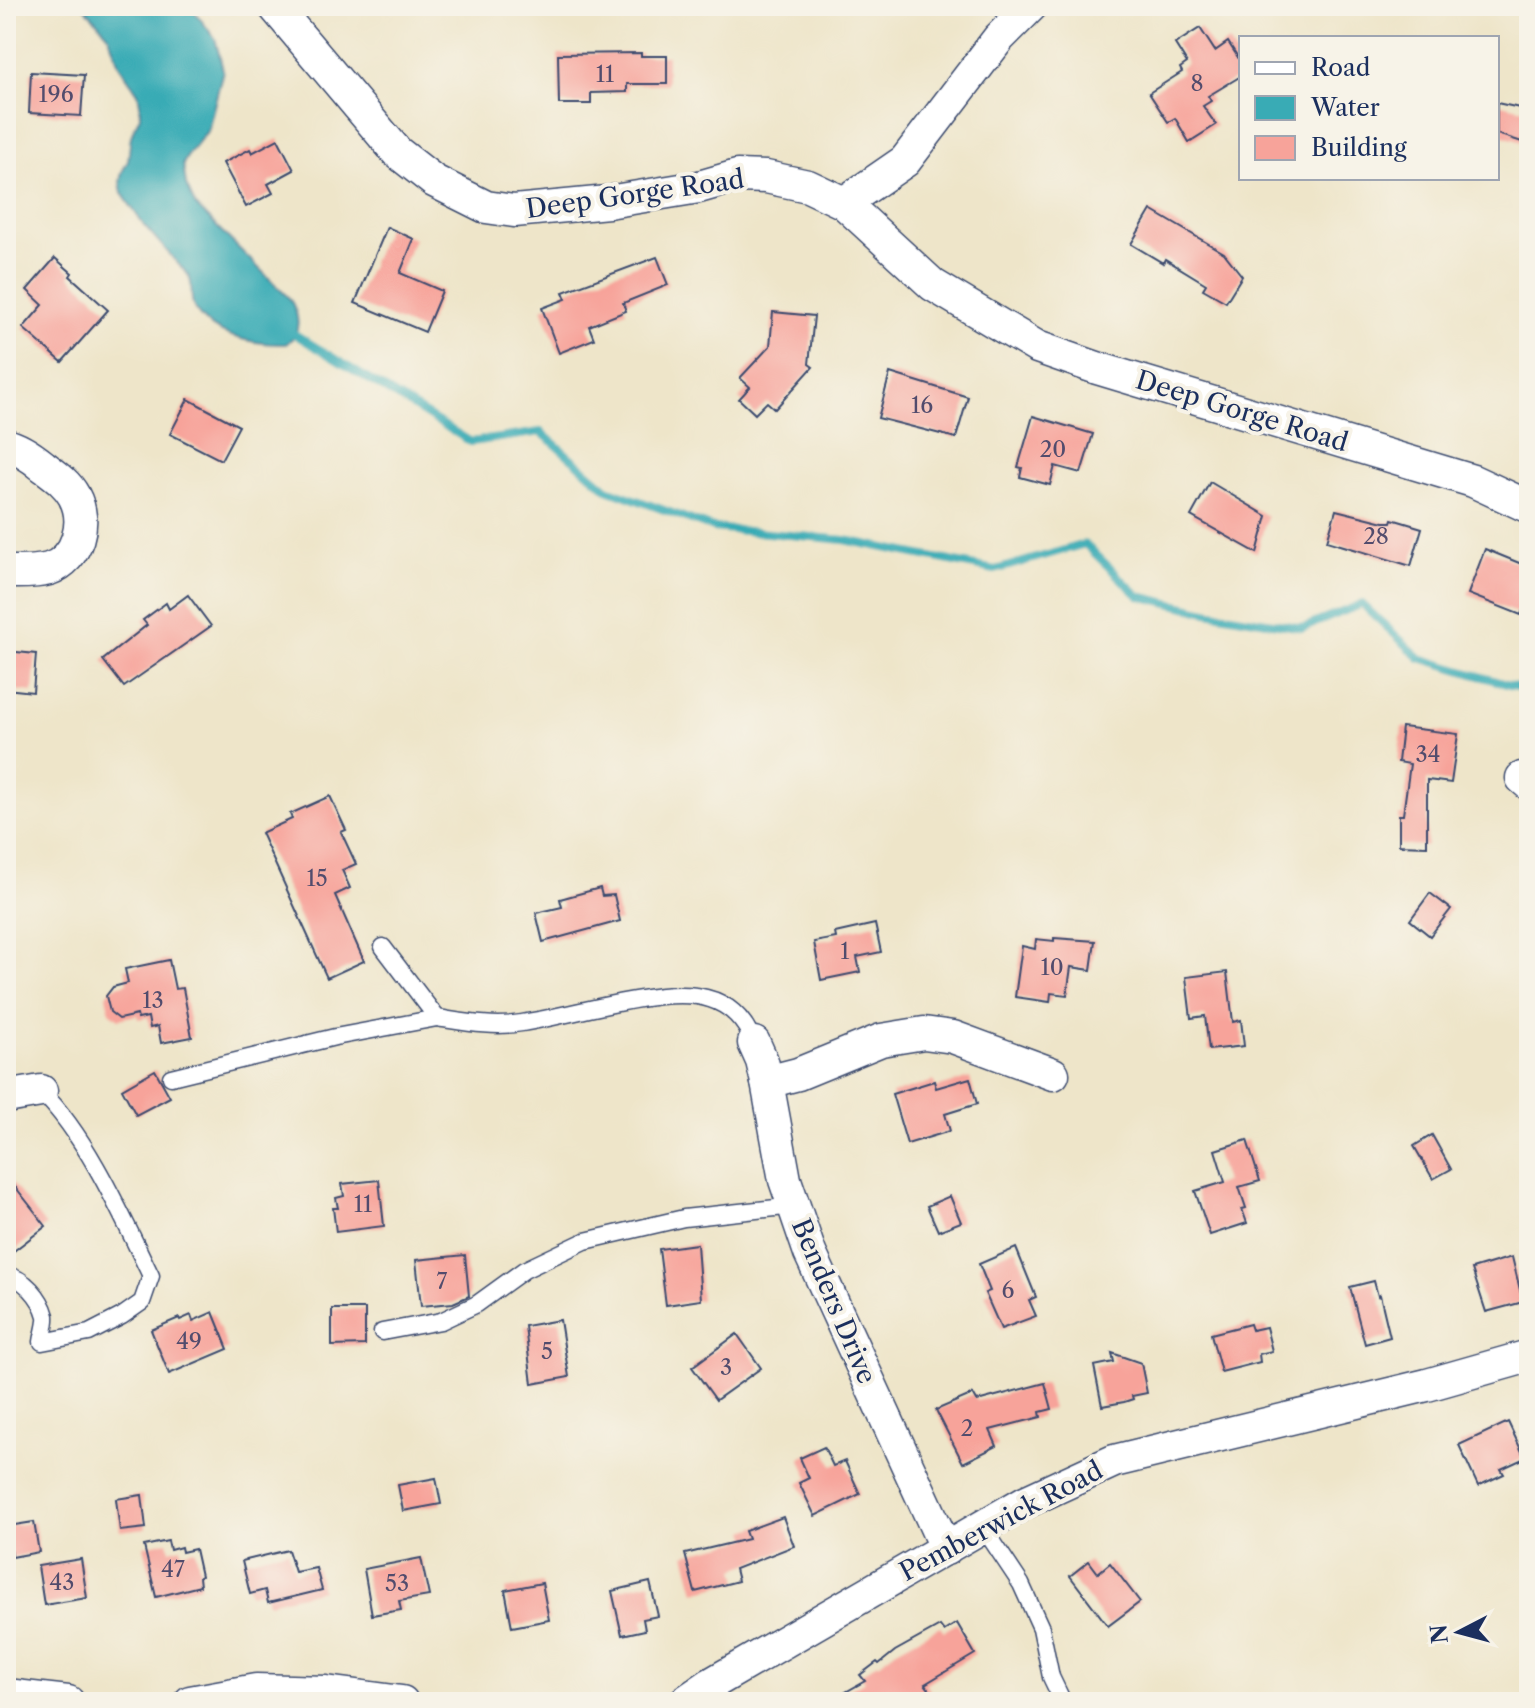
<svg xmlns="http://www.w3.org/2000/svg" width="1535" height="1708" viewBox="0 0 1535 1708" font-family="'Libre Caslon Text',serif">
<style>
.water{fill:#39abb5;stroke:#2a6d8a;stroke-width:2}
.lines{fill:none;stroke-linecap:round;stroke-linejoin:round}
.stream{stroke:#39abb5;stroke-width:8}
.building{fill:#f7a39a}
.service-casing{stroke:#3b4a6e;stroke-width:19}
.minor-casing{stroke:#3b4a6e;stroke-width:35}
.service{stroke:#fff;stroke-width:16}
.minor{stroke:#fff;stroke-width:32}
.labels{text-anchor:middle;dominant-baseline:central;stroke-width:8;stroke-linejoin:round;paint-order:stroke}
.number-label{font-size:22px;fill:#524c6d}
.street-label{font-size:26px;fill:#1b2f5e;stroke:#f7f3e8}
</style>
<rect width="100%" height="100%" fill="#f7f3e8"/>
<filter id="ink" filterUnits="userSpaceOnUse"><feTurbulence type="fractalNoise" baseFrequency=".0125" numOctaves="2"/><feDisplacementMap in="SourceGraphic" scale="16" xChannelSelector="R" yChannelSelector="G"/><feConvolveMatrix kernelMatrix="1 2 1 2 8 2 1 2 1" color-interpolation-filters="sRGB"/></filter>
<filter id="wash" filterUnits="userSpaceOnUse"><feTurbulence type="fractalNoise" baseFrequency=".006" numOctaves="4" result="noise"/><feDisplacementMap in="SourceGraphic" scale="32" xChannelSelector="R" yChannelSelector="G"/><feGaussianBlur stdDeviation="1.8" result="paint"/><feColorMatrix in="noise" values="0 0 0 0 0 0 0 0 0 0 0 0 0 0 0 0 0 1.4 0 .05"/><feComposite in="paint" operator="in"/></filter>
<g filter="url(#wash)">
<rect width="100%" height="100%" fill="#eee5c9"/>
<path class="water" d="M83 6H190L215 38 223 70 208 130 188 155 183 164 186 185 195 205 290 299C299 315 303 332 286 344 257 345 209 337 194 307 189 296 194 287 189 276L143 224 122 193 120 182 122 172 128 161 131 136 140 116V104L138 93 119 65 108 34Z"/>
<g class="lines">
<path class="stream" d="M288 330 471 442 541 432 607 489 713 528 845 540 995 570 1085 544 1139 596 1207 612 1303 628 1362 604 1420 658 1529 691"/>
</g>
<g id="blocks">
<g class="building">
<path d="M1200 28 1215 51 1228 42 1241 62V76L1208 96 1211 101 1203 106 1216 125 1189 142 1175 118 1168 122 1149 93 1182 72 1180 68 1187 63 1175 44Z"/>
<path d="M641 53V56H667V84H627V92L591 93V104H559L558 54Z"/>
<path d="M31 72 84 75 81 116 29 113Z"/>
<path d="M1497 103 1529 110 1522 142 1497 134Z"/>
<path d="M278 139 294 170 268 184 273 193 246 207 223 163 250 149 252 153Z"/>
<path d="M1151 210 1224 253 1242 276 1226 302 1203 289 1206 284 1165 259 1163 263 1131 244Z"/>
<path d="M387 227 414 239 400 273 442 291 425 332 355 303Z"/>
<path d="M657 257 668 285 623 303 626 311 589 326 594 339 559 353 542 308 566 299 563 292Z"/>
<path d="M55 258 72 273 70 276 108 310 62 362 23 328 43 305 27 290Z"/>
<path d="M773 312 814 316 809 364 813 367 775 409 767 402 755 414 739 399 750 387 740 378 770 346Z"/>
<path d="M890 373 968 397 956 438 878 418Z"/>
<path d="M188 399 239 426 221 460 170 434Z"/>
<path d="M1033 416 1093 434 1081 473 1055 466 1050 485 1020 477 1022 468 1018 467Z"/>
<path d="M1210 482 1267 516 1257 553 1191 516Z"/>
<path d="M1336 510 1384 522H1391L1392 519 1422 528 1411 566 1327 541Z"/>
<path d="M1485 549 1529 567V596L1521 615 1468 594Z"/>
<path d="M188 595 211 626 124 687 103 660 147 625 143 620 166 603 169 609Z"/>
<path d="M6 651 36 654 33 692 6 689Z"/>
<path d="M1402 727 1458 734 1451 783 1427 780V846L1399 845V815H1403L1410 764 1398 762Z"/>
<path d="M330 796 346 830 341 832 356 864 342 870 350 888 335 895 364 961 327 978 261 833 292 819 290 814Z"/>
<path d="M600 888 602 896 614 895 620 921 543 942 536 913 562 907 560 899Z"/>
<path d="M1430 893 1451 909 1430 936 1410 920Z"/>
<path d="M875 924 881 952 857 957 860 972 821 980 814 942 836 938 835 933Z"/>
<path d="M1054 938 1095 941 1091 970 1071 967 1067 995 1051 993 1050 1002 1015 997 1022 946 1035 949 1036 939 1054 941Z"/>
<path d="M169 960 175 989 183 988 192 1037 161 1043 158 1026 150 1028 148 1017 138 1019 137 1015 119 1019 110 1012 106 996 113 987 128 983 125 969Z"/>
<path d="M1227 972 1233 1022 1241 1020 1244 1046 1209 1050 1205 1016 1191 1018 1186 977Z"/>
<path d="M155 1070 170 1097 136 1115 122 1089Z"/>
<path d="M970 1078 977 1104 945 1114 950 1131 907 1144 892 1094 934 1081 936 1088Z"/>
<path d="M1432 1135 1451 1169 1433 1179 1414 1146Z"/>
<path d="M1247 1140 1260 1181 1239 1187 1246 1208 1242 1209 1247 1223 1210 1235 1195 1191 1225 1182 1215 1150Z"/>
<path d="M6 1175 46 1226 6 1257Z"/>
<path d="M379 1180 384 1226 336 1232 333 1208H338L336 1198 344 1196 342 1184Z"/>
<path d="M950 1196 961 1222 938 1231 927 1206Z"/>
<path d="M697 1244 701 1300 666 1305 659 1249Z"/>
<path d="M1016 1248 1036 1297 1029 1300 1036 1316 1001 1329 985 1293 990 1291 979 1264Z"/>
<path d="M465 1255 469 1296 453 1303 421 1306 416 1260Z"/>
<path d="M1512 1257 1523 1302 1486 1312 1472 1269Z"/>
<path d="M1374 1281 1378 1296 1380 1295 1390 1337 1365 1344 1350 1287Z"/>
<path d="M332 1309H365V1345L332 1346Z"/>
<path d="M213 1312 228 1349 169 1374 151 1330 179 1318 180 1320 191 1315 193 1321Z"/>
<path d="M560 1320 569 1377 532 1384 525 1326Z"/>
<path d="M1250 1324 1252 1330 1266 1327 1272 1351 1259 1354 1260 1362 1221 1372 1211 1334Z"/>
<path d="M737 1334 761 1368 716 1400 692 1367Z"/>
<path d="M1112 1353 1141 1363 1147 1393 1132 1396 1133 1399 1124 1402 1102 1406 1094 1366 1114 1362Z"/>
<path d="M1045 1383 1052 1409 1040 1412 1041 1417 990 1430 997 1446 963 1463 936 1410 973 1394 977 1401Z"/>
<path d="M1508 1422 1525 1458 1501 1469 1504 1474 1478 1486 1459 1445Z"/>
<path d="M824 1447 833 1466 845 1461 860 1494 815 1516 799 1483 809 1478 800 1458Z"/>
<path d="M436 1478 441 1504 403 1511 398 1485Z"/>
<path d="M142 1495 146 1528 120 1531 116 1499Z"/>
<path d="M783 1517 794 1546 735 1569 738 1581 695 1592 685 1554 748 1539 745 1531Z"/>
<path d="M34 1522 39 1552 12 1557 8 1526Z"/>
<path d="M168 1541 170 1550 181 1547 182 1552 195 1549 201 1576 199 1577 200 1586 156 1597 144 1546Z"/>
<path d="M288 1550 295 1572 316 1568 322 1590 268 1603 265 1590 250 1594 242 1561Z"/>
<path d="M421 1558 429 1596 399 1601 401 1610 372 1615 364 1569Z"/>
<path d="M81 1559 87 1598 44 1605 38 1566Z"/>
<path d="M1089 1561 1098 1573 1110 1563 1140 1602 1108 1626 1070 1576Z"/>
<path d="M650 1582 658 1616 643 1619 645 1630 622 1635 612 1591Z"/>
<path d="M542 1583 549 1620 512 1627 505 1590Z"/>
<path d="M957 1623 975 1654 925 1684 939 1702H828L865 1681 860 1675 877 1662 879 1664 895 1651 940 1626 944 1631Z"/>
</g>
</g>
</g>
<g filter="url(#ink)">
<use href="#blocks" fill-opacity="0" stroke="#3b4a6e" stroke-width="2"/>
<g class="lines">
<defs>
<g id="service">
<path d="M383 947 437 1018C464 1022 494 1028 522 1023 554 1018 586 1009 618 1003 671 993 730 981 754 1043"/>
<path d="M171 1077 335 1037 437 1018"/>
<path d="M6 1275C24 1278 41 1297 46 1316 47 1323 43 1334 42 1342L89 1333 122 1316 142 1302 151 1276C122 1216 88 1138 41 1091"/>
<path d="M382 1332 441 1321 477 1304 524 1270 585 1241 684 1218 794 1206"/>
<path d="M983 1527 1021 1584 1041 1628 1051 1677 1063 1702"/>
</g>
<g id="minor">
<path d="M274 6 397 152 434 181 486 207 514 211 608 202 699 187 737 176 766 177 808 186 844 203 933 285 1037 347 1097 368 1473 481 1529 507"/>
<path d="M844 203 905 161 999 38 1031 6"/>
<path d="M6 445C19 448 32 457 43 466 55 475 67 483 74 496 88 522 78 559 49 569 35 573 20 572 6 572"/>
<path d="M1522 778 1529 784"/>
<path d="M754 1043 762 1061 767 1082 785 1180 810 1253 946 1549"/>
<path d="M767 1082 798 1074 881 1040 924 1033 953 1037 1053 1074"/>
<path d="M6 1097 41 1091"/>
<path d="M6 1695 68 1702"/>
<path d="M190 1702 256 1690 326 1692 402 1702"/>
<path d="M685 1702 711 1684 1025 1502 1114 1461 1427 1385 1529 1356"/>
</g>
</defs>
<use href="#service" class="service-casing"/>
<use href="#minor" class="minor-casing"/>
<use href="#service" class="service"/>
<use href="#minor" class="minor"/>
</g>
</g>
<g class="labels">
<g class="number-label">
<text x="605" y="74">11</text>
<text x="1197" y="83">8</text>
<text x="56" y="94">196</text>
<text x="922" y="405">16</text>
<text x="1053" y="449">20</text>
<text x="1376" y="536">28</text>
<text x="1428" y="754">34</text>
<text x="317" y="878">15</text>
<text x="845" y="951">1</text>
<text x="1052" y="967">10</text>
<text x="153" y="1000">13</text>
<text x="363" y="1204">11</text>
<text x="442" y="1281">7</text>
<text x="1008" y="1290">6</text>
<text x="189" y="1341">49</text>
<text x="547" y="1351">5</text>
<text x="726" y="1367">3</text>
<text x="967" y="1428">2</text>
<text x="173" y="1569">47</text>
<text x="62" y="1582">43</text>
<text x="397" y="1583">53</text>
</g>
<g class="street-label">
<text transform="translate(635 194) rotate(-8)">Deep Gorge Road</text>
<text transform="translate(1242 411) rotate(17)">Deep Gorge Road</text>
<text transform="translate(834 1301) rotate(67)">Benders Drive</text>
<text transform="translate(1001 1521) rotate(-28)">Pemberwick Road</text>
</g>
</g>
<rect width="1535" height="1708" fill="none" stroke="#f7f3e8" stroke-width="32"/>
<rect x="1239" y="36" width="260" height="144" fill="#f7f3e8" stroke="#9fa5b1" stroke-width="2"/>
<rect x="1255" y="62" width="40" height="12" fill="#ffffff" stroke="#9fa5b1" stroke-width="2"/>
<text x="1311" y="76" font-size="24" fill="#1b2f5e">Road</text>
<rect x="1255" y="96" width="40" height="24" fill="#39abb5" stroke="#9fa5b1" stroke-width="2"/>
<text x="1311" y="116" font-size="24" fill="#1b2f5e">Water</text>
<rect x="1255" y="136" width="40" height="24" fill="#f7a39a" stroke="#9fa5b1" stroke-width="2"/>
<text x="1311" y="156" font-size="24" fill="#1b2f5e">Building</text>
<g transform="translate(1459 1632) rotate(264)" stroke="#f7f3e8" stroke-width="6" paint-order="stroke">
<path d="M0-6L14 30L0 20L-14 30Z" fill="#1b2f5e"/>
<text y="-12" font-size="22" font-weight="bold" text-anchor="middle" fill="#1b2f5e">N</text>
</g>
</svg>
